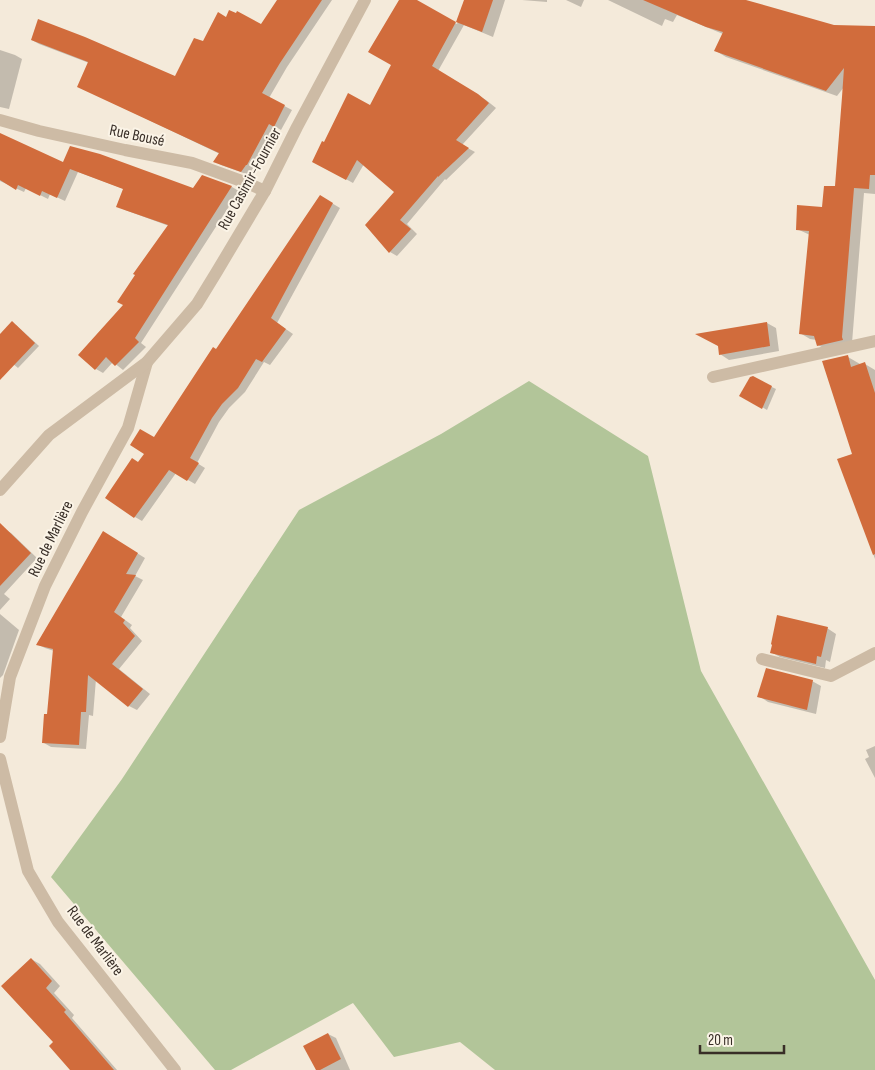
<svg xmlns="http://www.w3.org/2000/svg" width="875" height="1070" viewBox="0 0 875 1070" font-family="'Sofia Sans Condensed',sans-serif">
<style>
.green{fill:#b2c599}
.shadow{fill:#0003}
.building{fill:#d16c3c}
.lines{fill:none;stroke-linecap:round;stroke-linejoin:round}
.minor{stroke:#cdbba5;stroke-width:12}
.tertiary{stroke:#cdbba5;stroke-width:12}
.labels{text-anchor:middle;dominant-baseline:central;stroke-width:4;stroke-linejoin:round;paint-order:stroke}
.street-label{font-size:16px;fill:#382e27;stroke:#fbf4e7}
</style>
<rect width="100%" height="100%" fill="#f4eada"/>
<path class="green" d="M529 381 648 456 701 671 875 980V1070H495L460 1042 394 1057 353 1003 231 1070H215L51 877 122 779 299 510 441 434Z"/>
<g class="shadow">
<path d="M278 0H332L287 67 269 98 292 110 281 130 276 127 254 168H253L249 175 221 165 214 161 220 154 86 90 89 63 39 44 32 40 176 78 203 43 227 19 262 26Z"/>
<path d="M400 0H414L457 24 466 0H505L493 37 464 25 438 71 486 100 496 108 462 145 475 152 446 180 445 179 407 224 417 234 397 256 390 252 395 192 364 164 353 183 320 165 324 144 371 107 393 65Z"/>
<path d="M522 0H547V2Z"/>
<path d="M566 0H584L581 7Z"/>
<path d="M608 0H742L834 26 875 27V194L864 193 852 343 829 351 818 345 817 340 810 339 800 333 810 235 797 229 823 209 836 188 844 87 837 96 726 57 716 51 723 34 677 15 673 22 665 19 662 26Z"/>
<path d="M0 50 15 55 22 59 9 109 0 107Z"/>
<path d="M0 134 64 164 194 189 203 177 232 187 239 191 141 343 146 347 123 370 113 362 103 373 96 369 80 354 124 305 169 226 125 210 118 206 124 189 78 172 65 201 50 194 48 199 26 188 24 192 0 181Z"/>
<path d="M320 196 340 208 277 323 293 334 270 365 264 362 245 392 229 408 219 422 197 463 205 468 195 484 176 473 142 521 135 517 139 463 217 351Z"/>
<path d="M767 323 776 328 779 351 729 360 720 354 719 346 699 335Z"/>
<path d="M16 325 39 346 18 368 0 353V336Z"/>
<path d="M848 357 860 364H865L875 370V559L839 460 853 455Z"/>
<path d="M753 378 776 389 767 410 741 395Z"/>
<path d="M4 529 11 533 37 558 4 594 10 599 0 610V534Z"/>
<path d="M104 533 145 558 135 576 143 580 121 617 132 625 130 628 142 641 119 669 150 694 137 710 129 706 96 679 93 716 89 715 86 749 51 747 44 743 48 716 54 651 45 648 37 644Z"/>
<path d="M0 614 19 630 3 675 0 678Z"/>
<path d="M827 628 836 634 830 662 826 660 825 668 780 657 771 652Z"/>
<path d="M812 681 821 686 816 714 768 702 759 696Z"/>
<path d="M875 746V778L865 759 869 757 866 750Z"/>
<path d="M31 959 40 964 60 986 54 993 74 1015 72 1018 117 1070H72L55 1042Z"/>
<path d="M328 1034 336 1038 350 1070H317Z"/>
</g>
<g class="building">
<path d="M277 0H322L280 63 262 93 285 105 274 127 269 124 247 165H246L241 172 213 162 219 153 77 87 88 62 31 40 38 19 85 37 175 76 194 38 203 41 218 12 226 17 229 10 236 13 237 11 261 24Z"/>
<path d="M399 0H417L456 22 432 66 478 94 489 103 456 140 469 148 438 177V176L400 220 411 229 389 253 365 225 394 192 357 160 346 180 312 162 322 141 324 142 348 93 370 105 391 65 368 52Z"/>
<path d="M464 0H493L482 32 456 22Z"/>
<path d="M643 0H746L834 25 875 26V175H870L869 189 854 188 842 337 843 340 817 346 814 336 799 334 809 231 796 230 797 205 822 207 824 186H835L842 97 844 68 826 91 714 51 723 32 706 27Z"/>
<path d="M0 133 63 162 70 146 100 154 193 188 202 175 232 186 135 338 139 342 115 366 106 357 95 370 78 355 123 305 117 302 135 275 133 274 168 225 116 207 123 189 70 169 57 198 42 191 40 196 18 185 16 190 0 180Z"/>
<path d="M320 195 333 203 271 318 286 329 262 362 256 359 238 388 222 404 212 418 190 458 199 463 187 481 169 470 134 518 105 498 132 458 138 462 144 454 130 445 140 429 154 437 213 347 216 349Z"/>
<path d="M12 321 35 343 0 380V334Z"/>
<path d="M767 322 770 346 719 355 718 346 695 334Z"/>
<path d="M848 355 851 367 865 362 875 393V554L873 555 837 459 852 454 822 361Z"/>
<path d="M753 376 772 386 762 409 739 396 750 377Z"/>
<path d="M0 523 31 553 0 586Z"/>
<path d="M103 531 138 553 126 574 136 575 114 612 125 620 123 623 135 636 112 664 143 689 128 707 88 675 86 712H81L79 745 42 743 44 714H47L53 649 36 645Z"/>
<path d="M777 615 828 627 821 657 817 656 816 664 770 653 772 645 771 644Z"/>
<path d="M766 668 813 680 807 710 757 697Z"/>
<path d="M31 958 52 981 46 988 66 1010 64 1012 114 1070H70L49 1046 53 1042 1 986Z"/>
<path d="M328 1033 341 1059 320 1070H316L303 1046Z"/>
</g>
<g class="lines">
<g class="minor">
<path d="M0 120 39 131 125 150 192 163 247 183 265 191"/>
<path d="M713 377 875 341"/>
<path d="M762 659 831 676 875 653"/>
<path d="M0 737 10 677 45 586 82 512 128 428 147 362"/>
<path d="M0 759 28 871 58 922 175 1070"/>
</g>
<path class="tertiary" d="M0 490 49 435 147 362 197 304 216 273 265 191 297 127 365 0"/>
</g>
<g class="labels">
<g class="street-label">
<text transform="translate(137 136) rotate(12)">Rue Bousé</text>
<text transform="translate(250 179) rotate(-61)">Rue Casimir-Fournier</text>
<text transform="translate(51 539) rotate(-64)">Rue de Marlière</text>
<text transform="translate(95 941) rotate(53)">Rue de Marlière</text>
</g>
</g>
<path d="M700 1045v8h84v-8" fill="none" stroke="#382e27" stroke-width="2.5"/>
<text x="708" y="1045" font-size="15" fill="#382e27" stroke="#fbf4e7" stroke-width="4" paint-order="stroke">20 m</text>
</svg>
